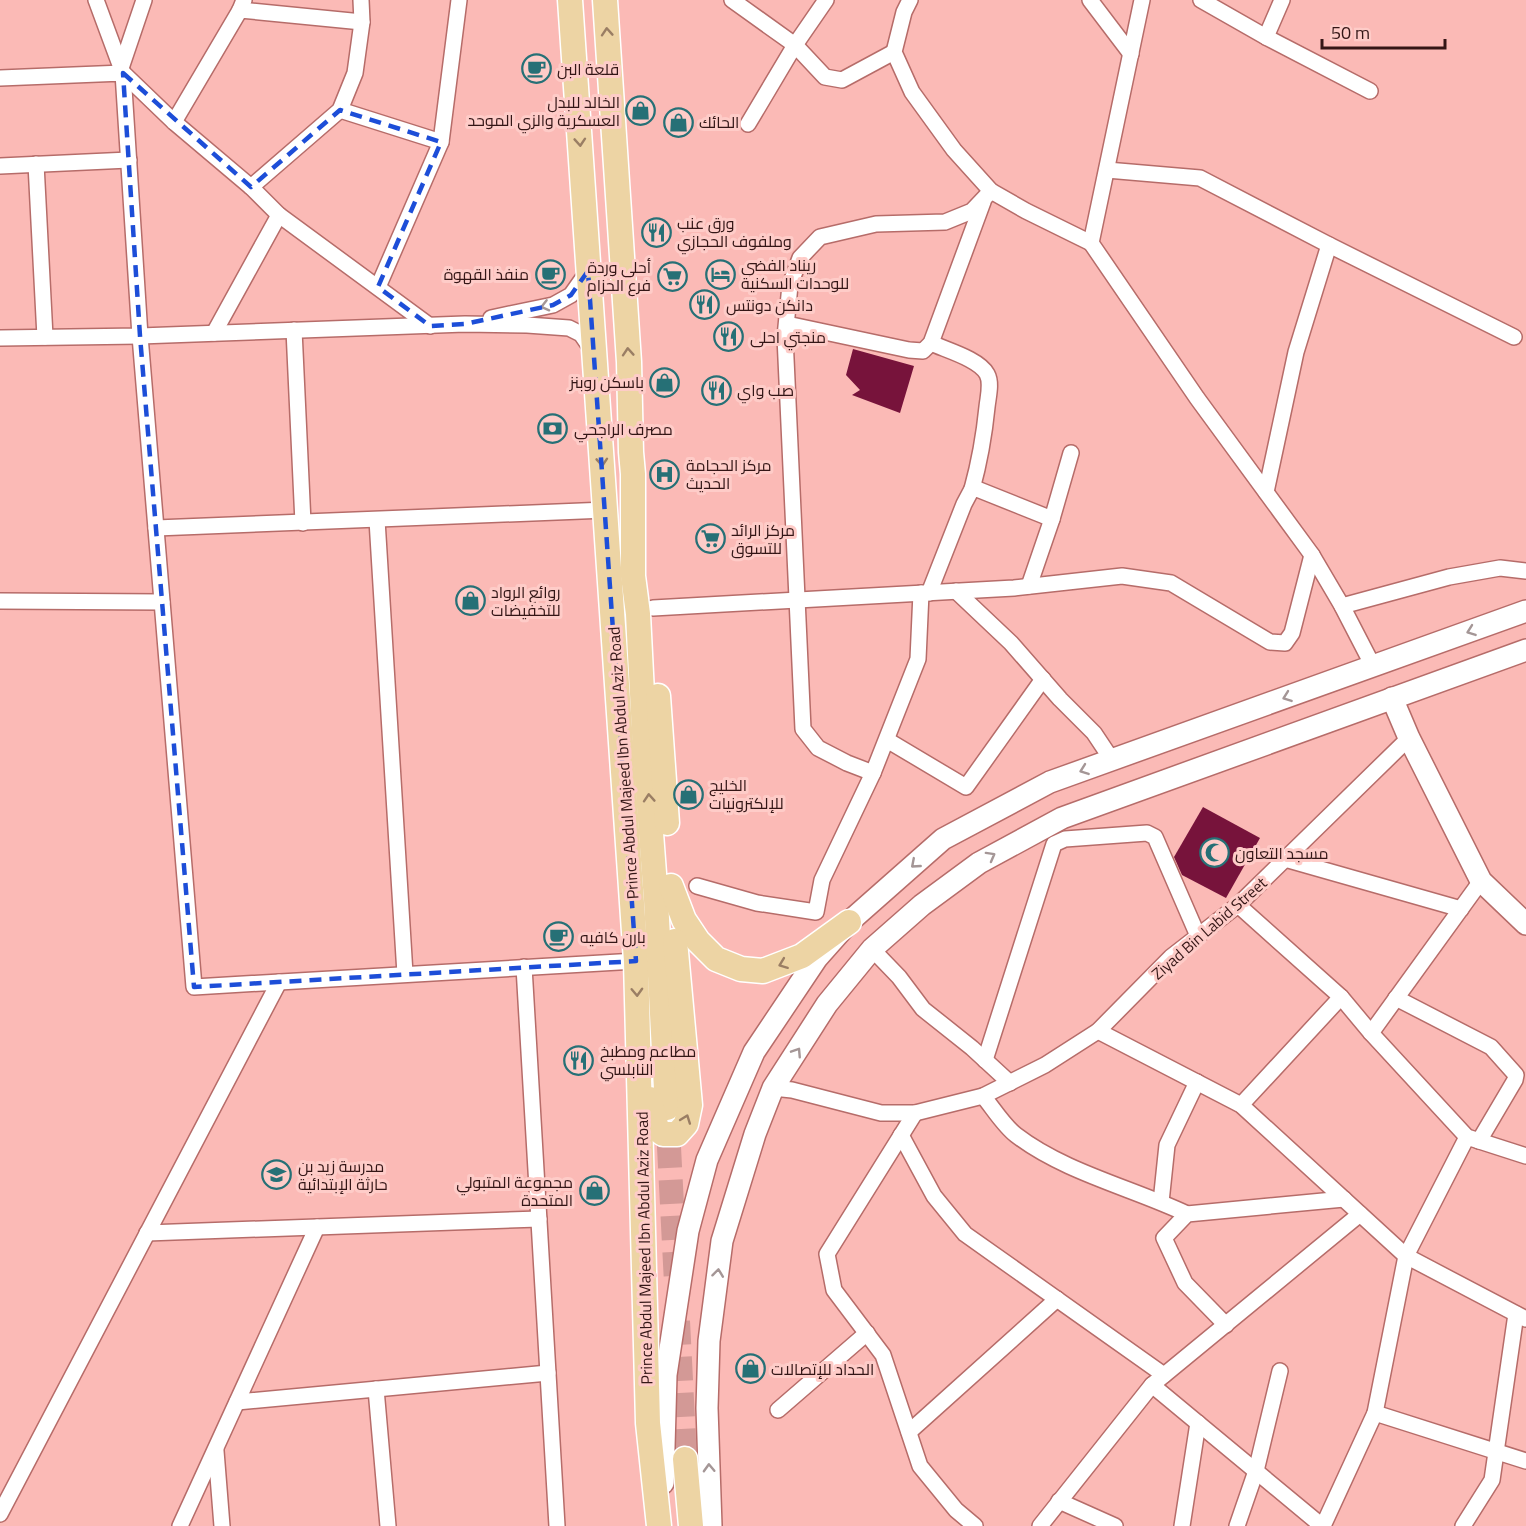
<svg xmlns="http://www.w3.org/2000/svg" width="1526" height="1526" viewBox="0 0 1526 1526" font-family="'Titillium Web',Cairo,sans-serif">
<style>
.building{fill:#77133b}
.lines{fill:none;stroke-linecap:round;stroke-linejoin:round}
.primary-tunnel{stroke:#d39996;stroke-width:24;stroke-dasharray:24 12;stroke-linecap:butt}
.street-casing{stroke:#b66c69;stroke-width:18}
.secondary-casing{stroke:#b66c69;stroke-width:24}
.primary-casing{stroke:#fff;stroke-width:27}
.street{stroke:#fff;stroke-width:15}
.secondary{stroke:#fff;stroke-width:21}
.primary{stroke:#edd4a4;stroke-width:24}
.oneway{stroke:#9a7e64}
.oneway2{stroke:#a49696}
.marked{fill:none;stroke:#1d4ed8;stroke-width:4.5;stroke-dasharray:12 8;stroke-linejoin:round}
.labels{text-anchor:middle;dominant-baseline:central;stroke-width:6;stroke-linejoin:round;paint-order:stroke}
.poi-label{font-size:16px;fill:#341616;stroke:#feccc8;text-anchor:start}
.street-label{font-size:16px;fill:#341616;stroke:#feccc8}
</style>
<rect width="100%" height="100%" fill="#fbbab6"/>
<g class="building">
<path d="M853 349 914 366 900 413 852 395 860 390 846 375Z"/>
<path d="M1203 807 1260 838 1226 898 1182 875 1174 857Z"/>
</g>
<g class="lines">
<g class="primary-tunnel">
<path d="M667 1108 676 1283"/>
<path d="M678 1321 685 1459"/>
</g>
<defs>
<g id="street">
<path d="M96 0 123 73 174 122 251 187 279 215 430 326"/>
<path d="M732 0 795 45 825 77 842 80 894 52"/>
<path d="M910 0 904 12 894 52 912 92 954 150 991 191 1026 211 1091 243"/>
<path d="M1090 0 1131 54"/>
<path d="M1142 0 1091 243 1197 398 1312 555 1342 606 1373 666"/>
<path d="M1201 0 1266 37 1370 91"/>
<path d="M240 10 362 22"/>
<path d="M1266 37 1282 0"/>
<path d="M121 68 144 0"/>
<path d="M0 78 123 73 140 336 194 987 636 961"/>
<path d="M340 110 441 142"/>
<path d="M174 122 240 10 244 0"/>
<path d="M748 124 795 45 826 0"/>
<path d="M36 164 45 337"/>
<path d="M0 166 129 160"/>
<path d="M1107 170 1200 178 1329 245 1514 337"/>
<path d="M251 187 340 110 355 73 362 22 361 0"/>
<path d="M378 287 441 142 459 0"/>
<path d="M491 318 553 305 571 295 588 271"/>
<path d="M787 324 909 350 923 351 931 343 983 202"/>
<path d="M294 330 303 523"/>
<path d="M214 333 279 215"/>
<path d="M0 338 140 336 465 324 527 325 569 328 581 334 592 350"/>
<path d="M931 343C946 350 979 359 987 374 992 383 988 397 987 407 984 437 980 460 972 489"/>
<path d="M1266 492 1296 352 1329 245"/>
<path d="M377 520 405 974"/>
<path d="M156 528 606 510"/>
<path d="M1029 586 1052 519 1071 453"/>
<path d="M956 591 1011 643 1060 699 1094 733 1112 760"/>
<path d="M929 593 964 504 972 489H977L1052 519"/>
<path d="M0 601 162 602"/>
<path d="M1342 606 1449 577 1500 568 1526 571"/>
<path d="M653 608 1014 588 1122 576 1171 583 1270 642 1285 643 1292 633 1312 555"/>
<path d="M887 740 966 787 1043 679"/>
<path d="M873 773 847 763 818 748 803 729 785 337 790 285 800 258 820 237 876 224 945 222 972 211 991 191"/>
<path d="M1285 859 1461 909"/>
<path d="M697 886 757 903 816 912 822 880 873 773 918 659 921 593"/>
<path d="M1238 905 1341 997 1371 1033 1467 1137 1526 1156"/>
<path d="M872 949 899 977 923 1009 972 1048 1010 1083"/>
<path d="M524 967 557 1526"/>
<path d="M1396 998 1491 1047 1516 1075 1515 1080 1479 1141"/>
<path d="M1098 1031 1241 1105 1406 1256 1526 1319"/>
<path d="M1371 1033 1481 881"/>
<path d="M985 1060 1054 844 1065 839 1147 833 1155 837 1198 936"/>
<path d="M773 1088 792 1090 881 1113H915L983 1096 1045 1065 1098 1031 1171 957 1238 905 1409 738"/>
<path d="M983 1096C993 1108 1004 1126 1016 1135 1064 1172 1132 1188 1187 1214"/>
<path d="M1241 1105 1341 997"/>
<path d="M915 1113 827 1254 834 1290 883 1355 920 1466 956 1510 975 1526"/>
<path d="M901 1135 934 1196 965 1234 1164 1375"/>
<path d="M1161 1202 1167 1145 1197 1082"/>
<path d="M147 1233 539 1219"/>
<path d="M1226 1325 1185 1283 1164 1238 1187 1214 1344 1199"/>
<path d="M1152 1385 1322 1526"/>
<path d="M376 1389 388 1526"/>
<path d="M237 1402 548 1373"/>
<path d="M778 1410 867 1333"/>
<path d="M1375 1413 1526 1461"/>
<path d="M909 1432 1057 1299"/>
<path d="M216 1451 222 1526"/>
<path d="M1059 1501 1115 1526"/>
<path d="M0 1514 279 982"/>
<path d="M180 1526 317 1227"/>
<path d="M1040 1526 1152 1385 1360 1214"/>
<path d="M1182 1526 1198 1423"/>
<path d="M1237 1526 1256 1471 1280 1371"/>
<path d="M1323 1526 1375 1413 1406 1256 1467 1137"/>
<path d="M1463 1526 1492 1480 1516 1314"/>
</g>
<g id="secondary">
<path d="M1392 698 1409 738 1481 881 1526 924"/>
<path d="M663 1483 666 1375 688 1231 707 1160 754 1052 817 958 849 922 943 839 1050 782 1526 611"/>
<path d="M711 1526 707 1408 709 1341 722 1241 755 1134 773 1088 827 1004 872 949 922 905 979 863 1062 818 1526 650"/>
</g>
<g id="primary">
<path d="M570 0 636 961 648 1423 659 1526"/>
<path d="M605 0 629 362 631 452 633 474V576L638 614 645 753 656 900 667 1108"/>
<path d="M658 696 667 823"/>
<path d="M671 886 684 920 698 941 716 959 741 969 763 971 802 956 849 922"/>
<path d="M650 1099 657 1129 663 1134H677L686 1124 690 1105 675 941"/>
<path d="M685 1459 691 1526"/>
</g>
</defs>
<use href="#street" class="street-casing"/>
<use href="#secondary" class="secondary-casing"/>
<use href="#primary" class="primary-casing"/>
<use href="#street" class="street"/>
<use href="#secondary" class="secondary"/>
<use href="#primary" class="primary"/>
</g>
<defs><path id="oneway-chevron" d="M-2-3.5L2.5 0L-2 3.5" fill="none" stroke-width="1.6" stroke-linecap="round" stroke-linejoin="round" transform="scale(1.5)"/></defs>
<g class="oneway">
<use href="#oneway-chevron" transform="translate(607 32) rotate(-94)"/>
<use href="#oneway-chevron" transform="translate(580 142) rotate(86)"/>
<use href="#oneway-chevron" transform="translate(628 352) rotate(-94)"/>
<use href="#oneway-chevron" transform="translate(602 462) rotate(86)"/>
<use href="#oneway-chevron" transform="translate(649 798) rotate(-94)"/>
<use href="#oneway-chevron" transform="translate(783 964) rotate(159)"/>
<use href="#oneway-chevron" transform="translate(637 992) rotate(88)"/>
<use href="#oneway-chevron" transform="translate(686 1119) rotate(-70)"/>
</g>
<g class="oneway2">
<use href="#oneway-chevron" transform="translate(545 306) rotate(166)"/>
<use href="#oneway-chevron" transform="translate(1471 631) rotate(160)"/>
<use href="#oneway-chevron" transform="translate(1287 697) rotate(160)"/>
<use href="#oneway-chevron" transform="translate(1084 770) rotate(160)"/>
<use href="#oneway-chevron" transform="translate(991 856) rotate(-29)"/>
<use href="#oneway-chevron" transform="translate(915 864) rotate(139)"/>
<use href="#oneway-chevron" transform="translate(797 1052) rotate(-57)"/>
<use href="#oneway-chevron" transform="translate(718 1273) rotate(-83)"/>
<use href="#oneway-chevron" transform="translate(709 1468) rotate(-92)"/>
</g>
<path class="marked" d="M123 73 251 187 340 110 441 142 378 287 430 326 465 324 553 305 571 295 588 271 636 961 194 987 140 336Z"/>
<defs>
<symbol id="cafe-ring" viewBox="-11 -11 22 22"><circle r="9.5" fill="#feccc8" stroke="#267076" stroke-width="1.5"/><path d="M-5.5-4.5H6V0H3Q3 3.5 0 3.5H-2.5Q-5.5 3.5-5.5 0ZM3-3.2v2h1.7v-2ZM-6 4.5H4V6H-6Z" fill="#267076"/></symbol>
<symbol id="shop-ring" viewBox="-11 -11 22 22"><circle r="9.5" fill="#feccc8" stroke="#267076" stroke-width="1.5"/><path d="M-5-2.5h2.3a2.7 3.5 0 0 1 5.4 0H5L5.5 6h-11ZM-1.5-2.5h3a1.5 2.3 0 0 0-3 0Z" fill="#267076"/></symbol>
<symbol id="restaurant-ring" viewBox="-11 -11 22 22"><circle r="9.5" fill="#feccc8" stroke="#267076" stroke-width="1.5"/><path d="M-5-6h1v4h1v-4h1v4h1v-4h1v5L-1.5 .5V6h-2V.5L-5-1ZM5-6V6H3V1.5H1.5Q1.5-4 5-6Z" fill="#267076"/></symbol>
<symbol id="hotel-ring" viewBox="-11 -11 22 22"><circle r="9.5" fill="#feccc8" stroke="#267076" stroke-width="1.5"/><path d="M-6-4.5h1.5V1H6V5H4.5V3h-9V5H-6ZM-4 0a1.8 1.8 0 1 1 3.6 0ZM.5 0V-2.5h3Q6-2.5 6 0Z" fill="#267076"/></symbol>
<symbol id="supermarket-ring" viewBox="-11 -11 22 22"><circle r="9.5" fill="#feccc8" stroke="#267076" stroke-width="1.5"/><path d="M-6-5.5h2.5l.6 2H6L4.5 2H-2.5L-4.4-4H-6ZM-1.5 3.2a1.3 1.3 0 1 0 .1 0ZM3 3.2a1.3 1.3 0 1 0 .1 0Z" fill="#267076"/></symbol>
<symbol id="bank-ring" viewBox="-11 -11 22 22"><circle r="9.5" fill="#feccc8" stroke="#267076" stroke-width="1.5"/><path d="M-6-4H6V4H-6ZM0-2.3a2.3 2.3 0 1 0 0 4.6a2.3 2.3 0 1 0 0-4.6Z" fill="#267076"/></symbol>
<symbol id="hospital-ring" viewBox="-11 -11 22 22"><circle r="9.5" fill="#feccc8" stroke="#267076" stroke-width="1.5"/><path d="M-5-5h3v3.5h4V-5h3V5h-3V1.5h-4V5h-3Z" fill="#267076"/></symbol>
<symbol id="mosque-ring" viewBox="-11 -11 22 22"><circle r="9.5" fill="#feccc8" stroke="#267076" stroke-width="1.5"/><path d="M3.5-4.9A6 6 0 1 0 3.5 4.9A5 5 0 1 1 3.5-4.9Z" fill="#267076"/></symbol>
<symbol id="school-ring" viewBox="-11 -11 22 22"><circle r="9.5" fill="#feccc8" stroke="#267076" stroke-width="1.5"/><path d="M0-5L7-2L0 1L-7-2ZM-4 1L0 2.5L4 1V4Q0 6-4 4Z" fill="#267076"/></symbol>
</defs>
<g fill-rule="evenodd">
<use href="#cafe-ring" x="520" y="52" width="33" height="33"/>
<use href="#shop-ring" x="624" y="94" width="33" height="33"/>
<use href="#shop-ring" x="662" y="106" width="33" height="33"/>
<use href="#restaurant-ring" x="640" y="216" width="33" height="33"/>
<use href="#cafe-ring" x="534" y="258" width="33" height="33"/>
<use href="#hotel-ring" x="704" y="258" width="33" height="33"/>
<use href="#supermarket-ring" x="656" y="260" width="33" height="33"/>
<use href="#restaurant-ring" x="688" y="288" width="33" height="33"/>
<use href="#restaurant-ring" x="712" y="320" width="33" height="33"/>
<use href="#shop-ring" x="648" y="366" width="33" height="33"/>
<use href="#restaurant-ring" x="700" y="374" width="33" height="33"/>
<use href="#bank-ring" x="536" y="412" width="33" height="33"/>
<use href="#hospital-ring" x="648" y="458" width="33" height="33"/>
<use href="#supermarket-ring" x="694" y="522" width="33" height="33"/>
<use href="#shop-ring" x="454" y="584" width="33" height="33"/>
<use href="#shop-ring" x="672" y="778" width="33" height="33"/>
<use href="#mosque-ring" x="1198" y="836" width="33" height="33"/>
<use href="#cafe-ring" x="542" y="920" width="33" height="33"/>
<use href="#restaurant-ring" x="562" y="1044" width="33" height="33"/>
<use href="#school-ring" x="260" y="1158" width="33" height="33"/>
<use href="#shop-ring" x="578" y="1174" width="33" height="33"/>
<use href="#shop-ring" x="734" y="1352" width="33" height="33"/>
</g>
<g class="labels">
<g class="poi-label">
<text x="557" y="69">قلعة البن</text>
<text x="620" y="102" text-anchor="end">الخالد للبدل<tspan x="620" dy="18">العسكرية والزي الموحد</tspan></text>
<text x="699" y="122">الحائك</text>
<text x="677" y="223">ورق عنب<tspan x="677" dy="18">وملفوف الحجازي</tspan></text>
<text x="741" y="265">ريناد الفضي<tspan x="741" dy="18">للوحدات السكنية</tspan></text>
<text x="651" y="267" text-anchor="end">أحلى وردة<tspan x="651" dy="18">فرع الحزام</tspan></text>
<text x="529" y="274" text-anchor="end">منفذ القهوة</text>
<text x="726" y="305">دانكن دونتس</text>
<text x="750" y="337">منجتي احلى</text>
<text x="644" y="382" text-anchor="end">باسكن روبنز</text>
<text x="737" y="390">صب واي</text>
<text x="574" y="429">مصرف الراجحي</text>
<text x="686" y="465">مركز الحجامة<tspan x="686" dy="18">الحديث</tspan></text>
<text x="731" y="530">مركز الرائد<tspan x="731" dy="18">للتسوق</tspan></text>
<text x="491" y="592">روائع الرواد<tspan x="491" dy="18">للتخفيضات</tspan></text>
<text x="709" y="785">الخليج<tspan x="709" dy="18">للإلكترونيات</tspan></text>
<text x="1235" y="853">مسجد التعاون</text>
<text x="580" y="937">بارن كافيه</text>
<text x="600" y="1051">مطاعم ومطبخ<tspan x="600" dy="18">النابلسي</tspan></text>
<text x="298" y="1166">مدرسة زيد بن<tspan x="298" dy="18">حارثة الإبتدائية</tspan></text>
<text x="573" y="1182" text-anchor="end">مجموعة المتبولي<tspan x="573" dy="18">المتحدة</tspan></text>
<text x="771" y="1369">الحداد للإتصالات</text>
</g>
<g class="street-label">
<text transform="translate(623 763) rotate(-94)">Prince Abdul Majeed Ibn Abdul Aziz Road</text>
<text transform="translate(1209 928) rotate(-41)">Ziyad Bin Labid Street</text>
<text transform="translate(644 1248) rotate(-91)">Prince Abdul Majeed Ibn Abdul Aziz Road</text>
</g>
</g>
<path d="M1322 39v9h123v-9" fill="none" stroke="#341616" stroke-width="3"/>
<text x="1331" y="39" font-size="18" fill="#341616" stroke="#feccc8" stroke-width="4.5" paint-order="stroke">50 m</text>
</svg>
